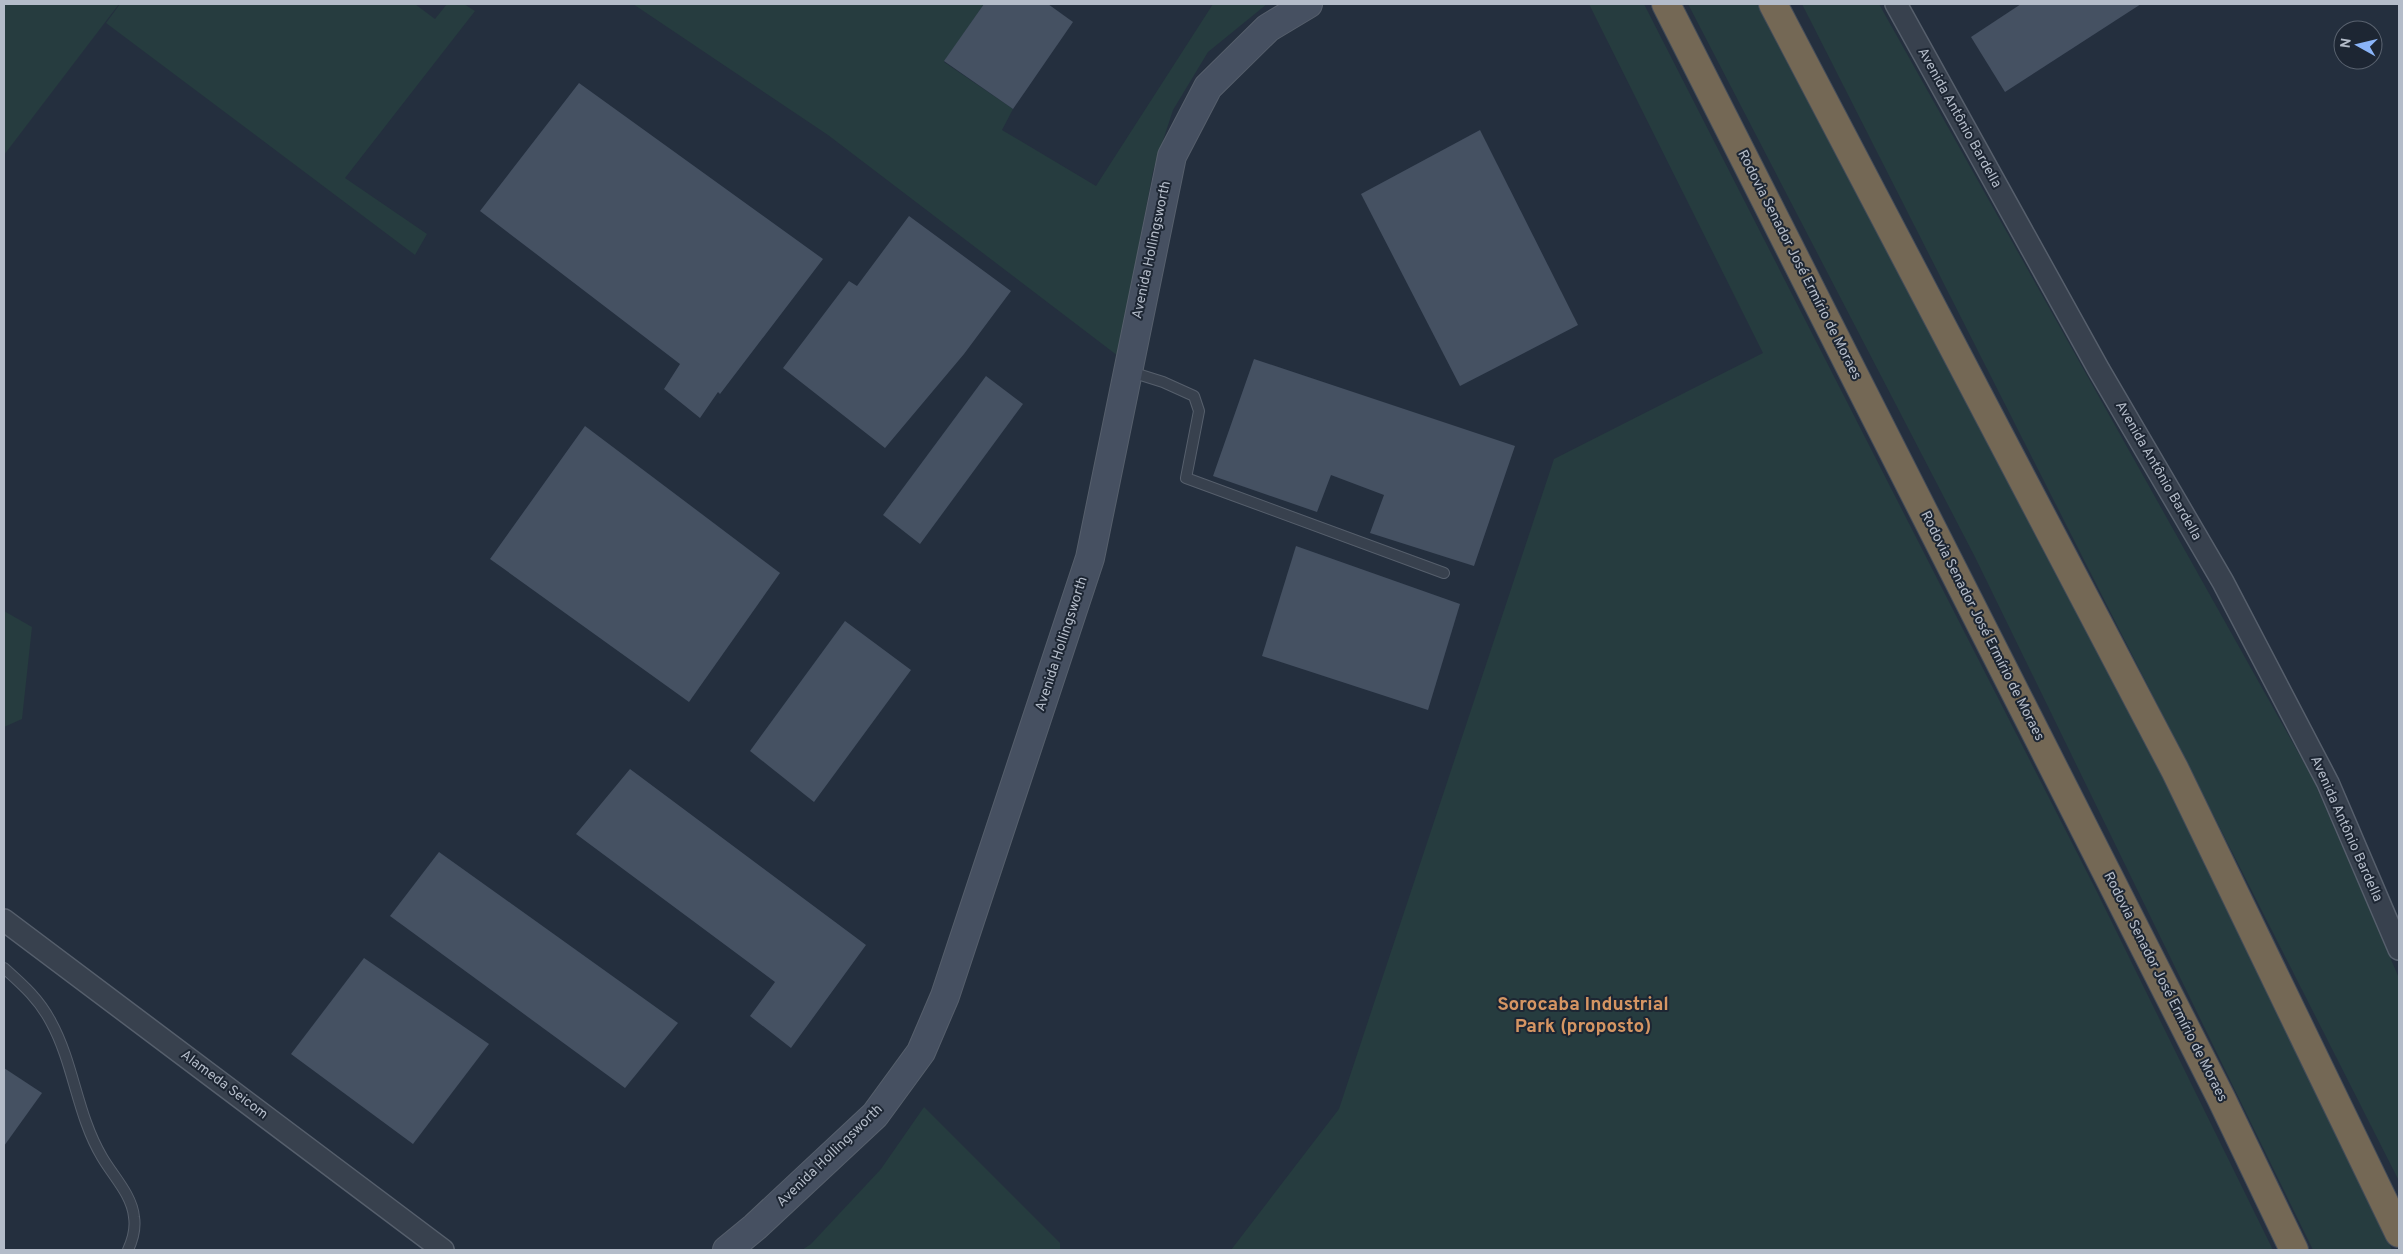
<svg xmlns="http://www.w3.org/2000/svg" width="2403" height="1254" viewBox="0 0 2403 1254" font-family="Overpass,sans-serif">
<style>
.green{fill:#263c3f}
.building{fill:#455162}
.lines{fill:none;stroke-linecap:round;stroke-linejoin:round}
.service-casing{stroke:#565f6c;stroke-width:12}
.minor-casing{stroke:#565f6c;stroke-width:24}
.secondary-casing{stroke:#565f6c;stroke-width:30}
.motorway-casing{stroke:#434c59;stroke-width:30}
.service{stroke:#38414e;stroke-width:10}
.minor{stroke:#38414e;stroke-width:21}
.secondary{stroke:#465061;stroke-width:28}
.motorway{stroke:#746855;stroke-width:28}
.labels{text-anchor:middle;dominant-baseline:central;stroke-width:4;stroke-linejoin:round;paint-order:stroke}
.street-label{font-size:14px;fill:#b4bcc9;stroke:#1d2633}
.district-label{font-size:19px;font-weight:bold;fill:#d59563;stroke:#1d2633}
</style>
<rect width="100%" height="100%" fill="#242f3e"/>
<g class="green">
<path d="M4 4H119L4 155Z"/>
<path d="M120 4H415L435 19 447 4H464L475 11 345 178 427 234 415 255 106 23Z"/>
<path d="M633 4H984L944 62 1013 109 1002 130 1096 186 1213 4H1267L1208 52 1173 110 1153 171 1118 356 828 135Z"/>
<path d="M1589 4H1644L2096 890 2273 1250H1231L1339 1109 1554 459 1763 353Z"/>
<path d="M1688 4H1759L2033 523 2239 927 2392 1250H2313L1975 557Z"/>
<path d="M1802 4H1879L2313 779 2399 978V1181Z"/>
<path d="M4 611 32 627 22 719 4 727Z"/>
<path d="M924 1107 1060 1243V1250H802L811 1244 881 1169Z"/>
</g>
<g class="building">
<path d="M984 4H1048L1073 22 1013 109 944 61Z"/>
<path d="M2021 4H2141L2005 92 1971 37Z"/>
<path d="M579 83 823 259 720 394 718 392 700 418 664 389 680 364 480 211Z"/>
<path d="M1480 130 1578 325 1460 386 1361 194Z"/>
<path d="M909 216 1011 291 964 354 885 448 783 368 849 281 857 286Z"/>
<path d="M1254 359 1515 446 1474 566 1370 533 1384 495 1331 475 1317 512 1213 476Z"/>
<path d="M986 376 1023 404 920 544 883 515Z"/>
<path d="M585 426 780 573 689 702 490 559Z"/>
<path d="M1296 546 1460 604 1428 710 1262 656Z"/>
<path d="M845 621 911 670 814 802 750 751Z"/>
<path d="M630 769 866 945 791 1048 750 1016 775 982 576 834Z"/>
<path d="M439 852 678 1023 625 1088 390 916Z"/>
<path d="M364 958 489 1044 413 1144 291 1054Z"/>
<path d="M4 1068 42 1093 4 1146Z"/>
</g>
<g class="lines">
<defs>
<g id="service">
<path d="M1128 371 1163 382 1194 396 1199 411 1186 478 1444 573"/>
<path d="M4 968C23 985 39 999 51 1022 74 1064 77 1115 102 1157 113 1176 132 1195 134 1217 136 1229 133 1239 128 1250"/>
</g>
<g id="minor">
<path d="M1896 4 2099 370 2223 582 2328 783 2399 949"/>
<path d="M4 920 443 1250"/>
</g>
<path id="secondary" d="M727 1250 755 1227 875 1115 921 1052 945 996 1090 558 1172 156 1208 87 1268 28 1308 4"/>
<g id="motorway">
<path d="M1666 4 2221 1098 2294 1250"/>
<path d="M1773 4 2175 770 2399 1233"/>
</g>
</defs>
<use href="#service" class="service-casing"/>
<use href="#minor" class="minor-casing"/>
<use href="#secondary" class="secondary-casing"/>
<use href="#motorway" class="motorway-casing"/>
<use href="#service" class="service"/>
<use href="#minor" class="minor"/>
<use href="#secondary" class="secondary"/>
<use href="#motorway" class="motorway"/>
</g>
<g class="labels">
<g class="street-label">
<text transform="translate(1959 118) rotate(61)">Avenida Antônio Bardella</text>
<text transform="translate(1152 250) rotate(-78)">Avenida Hollingsworth</text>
<text transform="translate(1799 265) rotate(63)">Rodovia Senador José Ermírio de Moraes</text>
<text transform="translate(2158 471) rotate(60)">Avenida Antônio Bardella</text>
<text transform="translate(1982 626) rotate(63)">Rodovia Senador José Ermírio de Moraes</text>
<text transform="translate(1062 644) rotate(-72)">Avenida Hollingsworth</text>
<text transform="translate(2346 829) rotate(66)">Avenida Antônio Bardella</text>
<text transform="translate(2165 987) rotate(63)">Rodovia Senador José Ermírio de Moraes</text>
<text transform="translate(224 1085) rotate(37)">Alameda Seicom</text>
<text transform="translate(830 1156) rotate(-44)">Avenida Hollingsworth</text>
</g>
<g class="district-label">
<text x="1583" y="1005">Sorocaba Industrial<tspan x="1583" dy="22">Park (proposto)</tspan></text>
</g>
</g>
<rect width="2403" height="1254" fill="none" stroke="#b4bcc9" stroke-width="10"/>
<g transform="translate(2358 45) rotate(278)"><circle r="24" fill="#1d2633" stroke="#59626f"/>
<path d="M0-4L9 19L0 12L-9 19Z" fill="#8ab4f8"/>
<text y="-8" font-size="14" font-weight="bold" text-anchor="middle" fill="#b4bcc9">N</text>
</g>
</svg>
